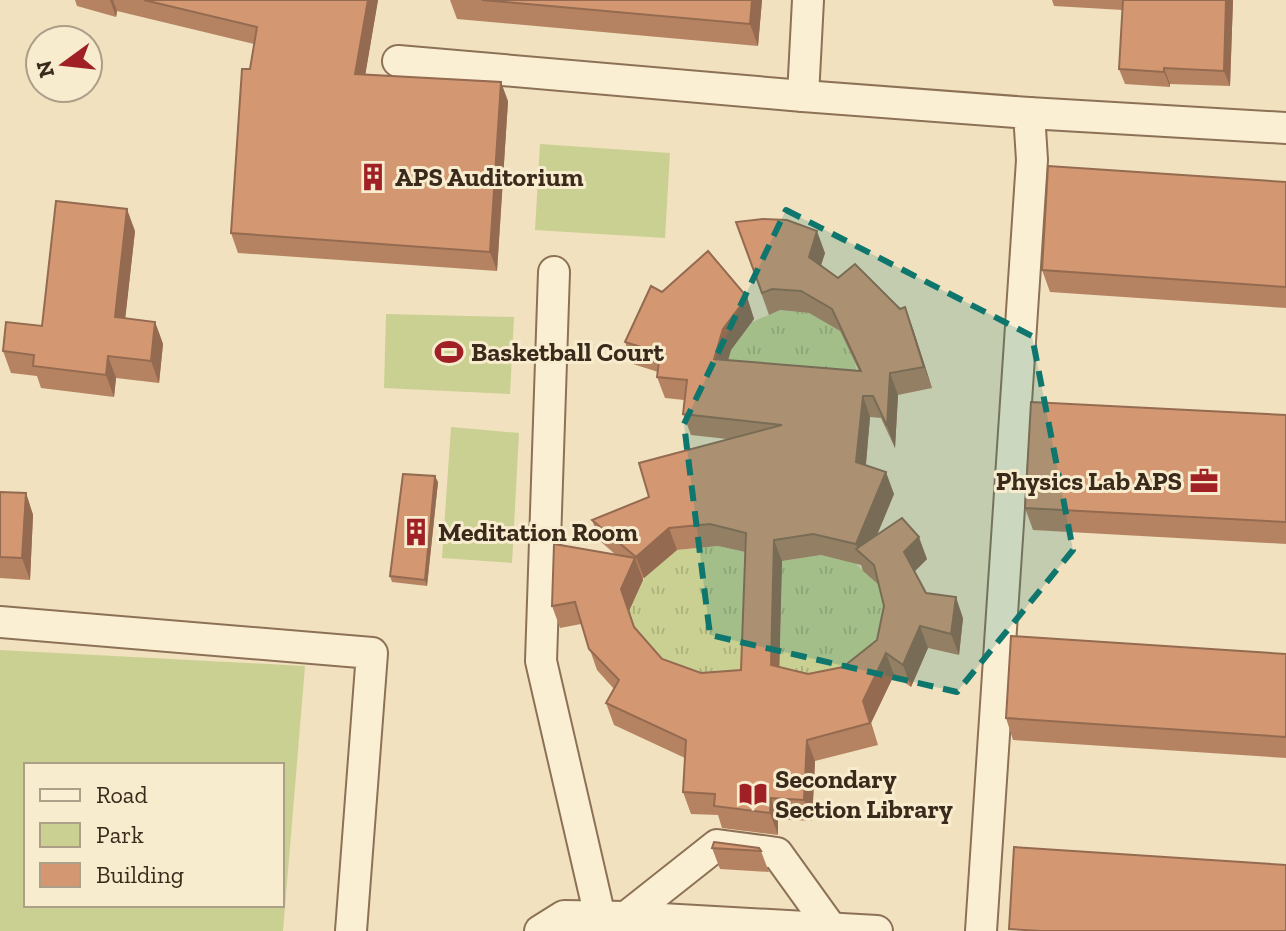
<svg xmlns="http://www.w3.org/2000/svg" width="1286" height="931" viewBox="0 0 1286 931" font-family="'Zilla Slab',serif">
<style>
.grass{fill:url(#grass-tufts)}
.green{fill:#cad092;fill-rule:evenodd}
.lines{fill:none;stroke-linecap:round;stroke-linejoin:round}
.minor-casing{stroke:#8c7156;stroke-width:34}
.minor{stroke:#fbefd3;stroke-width:30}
.wall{fill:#b58362;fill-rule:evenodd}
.shaded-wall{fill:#946a50}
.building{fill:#d39872;stroke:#946a50;stroke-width:2}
.marked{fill:#0f766e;fill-opacity:0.2;stroke:#0f766e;stroke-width:6;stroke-dasharray:16 10;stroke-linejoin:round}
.labels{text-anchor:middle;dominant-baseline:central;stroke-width:6;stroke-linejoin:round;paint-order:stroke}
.poi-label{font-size:26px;font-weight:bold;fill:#3a2a1c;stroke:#f8eccf;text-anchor:start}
</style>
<defs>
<pattern id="grass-tufts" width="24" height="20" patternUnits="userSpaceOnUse" patternTransform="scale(2)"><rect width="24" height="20" fill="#cad092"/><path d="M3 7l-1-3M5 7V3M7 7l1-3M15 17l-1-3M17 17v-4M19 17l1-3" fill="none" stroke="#aeb37d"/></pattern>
</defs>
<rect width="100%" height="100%" fill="#f1e1bf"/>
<g class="grass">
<path d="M780 310 809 313 840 331 855 363 861 392 722 381 731 350 752 322Z"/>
<path d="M718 546 753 554 749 691 709 695 641 648 629 611 644 578 677 550Z"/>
<path d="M821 555 855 563 882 587 892 627 885 662 779 686 782 561Z"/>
</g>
<g class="green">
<path d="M540 144 670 153 665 238 535 230Z"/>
<path d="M386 314 514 317 510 394 384 388Z"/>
<path d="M451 427 519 433 512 563 442 558Z"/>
<path d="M0 650 305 666 283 931H0ZM282 765V905H26V765Z"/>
</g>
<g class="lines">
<defs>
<g id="minor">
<path d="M808 0 803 96 1029 113 1032 160 981 931"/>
<path d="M398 61 803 96"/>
<path d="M1029 113 1286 128"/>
<path d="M554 272 541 661 600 917"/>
<path d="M0 622 372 653 351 931"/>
<path d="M626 917 717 845 777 853 831 928"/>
<path d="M540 931 564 916 626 917 877 931"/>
</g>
</defs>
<use href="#minor" class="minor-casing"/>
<use href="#minor" class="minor"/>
</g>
<g class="wall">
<path d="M75 0H378L365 75 508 101 497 271 238 253 231 233 250 69 254 44 117 11 116 17 77 6Z"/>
<path d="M450 0H762L758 46 457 19Z"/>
<path d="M1052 0H1233L1230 86 1170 84V87L1125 84 1119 69 1123 10 1054 6Z"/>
<path d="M1286 182V308L1050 292 1042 270Z"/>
<path d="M736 222 825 253 821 266 913 329 932 388 898 395 895 448 881 418 870 417 866 465 894 494 877 535 927 559 914 572 926 593 963 618 959 655 928 648 911 687 894 675 871 723 878 745 815 761 812 821 778 819V835L722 828 718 815 691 814 683 792 685 758 614 725 606 703 614 689 597 670 581 624 560 628 552 606 616 555 600 541 592 520 649 497 727 439 691 435 683 414 684 400 665 398 657 377 658 372 633 364 625 342 662 292 747 297 754 319 731 350 728 360 859 371 840 331 809 313 780 310 769 315ZM718 546 745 552 741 670 701 673 662 659 635 628 629 611 643 580V578H644L677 550ZM821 555 861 565 863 571 879 585 884 606 877 640 843 667 808 674 779 667 782 561Z"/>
<path d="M135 231 125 318 155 322 163 344 159 383 116 378 114 397 41 388 37 376 11 373 3 351 42 326Z"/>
<path d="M1286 415V544L1033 530 1025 508Z"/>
<path d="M438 482 427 586 392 582 390 576Z"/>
<path d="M0 492 26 493 33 515 30 580 0 578Z"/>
<path d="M1286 654V758L1013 740 1006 718Z"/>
<path d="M712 848 761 851 769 872 720 869Z"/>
</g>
<g class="shaded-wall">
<path d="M110 0H113L117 11 116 17Z"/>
<path d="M368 0H378L362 94 355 74Z"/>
<path d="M752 0H762L758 46 750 24Z"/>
<path d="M1226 0H1233L1230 86 1224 71Z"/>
<path d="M1164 68 1170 84V87L1164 72Z"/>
<path d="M501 82 508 101 497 271 490 252Z"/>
<path d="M127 209 135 231 123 339 115 317Z"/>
<path d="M817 231 825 253 816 279 809 257Z"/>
<path d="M747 297 754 319 731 350 722 381 714 359 723 329Z"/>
<path d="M905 307 913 329 932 388 924 367Z"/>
<path d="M155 322 163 344 159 383 151 361Z"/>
<path d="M108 356 116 378 114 397 106 375Z"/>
<path d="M890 373 898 395 895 448 887 426Z"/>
<path d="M863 396 870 417 864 484 856 462Z"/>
<path d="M886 472 894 494 867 559 859 553 856 544Z"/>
<path d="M435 476 438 482 427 586 425 580Z"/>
<path d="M26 493 33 515 30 580 22 558Z"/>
<path d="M669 528 677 550 644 578 636 557Z"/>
<path d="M919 537 927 559 912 574 904 552Z"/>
<path d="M774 540 782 561 779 686 771 665Z"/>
<path d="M635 558 643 580 629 611 641 648 621 589Z"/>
<path d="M956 597 963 618 959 655 951 634Z"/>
<path d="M920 626 928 648 911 687 903 665Z"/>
<path d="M886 653 894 675 871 723 878 745 863 701Z"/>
<path d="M807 740 815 761 812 821 804 800Z"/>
<path d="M771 798 778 819V835L770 813Z"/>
</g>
<g class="building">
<path d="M144 0H368L355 74 501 82 490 252 231 233 242 69H250L257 27Z"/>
<path d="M482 0H752L750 24Z"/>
<path d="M1123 0H1226L1224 71 1164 68V72L1119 69Z"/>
<path d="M1048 166 1286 182V287L1042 270Z"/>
<path d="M56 201 127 209 115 317 155 322 151 361 108 356 106 375 33 366 34 355 3 351 6 322 42 326Z"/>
<path d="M763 219 787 220 817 231 809 257 838 278 855 264 900 309 905 307 924 367 890 373 887 426 873 396H863L856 462 886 472 856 544 813 534 774 540 771 665 808 674 843 667 877 640 884 606 874 565 856 549 902 518 919 537 904 552 926 593 956 597 951 634 920 626 903 665 886 653 863 701 870 723 807 740 804 800 771 798 770 813 714 806 715 794 683 792 686 740 606 703 619 680 589 649 575 602 552 606 554 544 635 558 621 589 634 627 662 659 701 673 741 670 746 533 710 524 669 528 636 557 592 520 649 497 639 463 782 425 683 414 687 380 657 377 660 353 625 342 651 286 662 292 708 251 747 297 723 329 714 359 861 371 832 309 801 291 772 289 762 293 736 222Z"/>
<path d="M1031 402 1286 415V522L1025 508Z"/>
<path d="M403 474 435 476 425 580 390 576Z"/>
<path d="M0 492 26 493 22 558 0 557Z"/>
<path d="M1011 636 1286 654V737L1006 718Z"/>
<path d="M714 842 759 848 761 851 712 848Z"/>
<path d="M1014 847 1286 865V931H1040L1009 929Z"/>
</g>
<path class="marked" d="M786 210 1032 336 1073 550 957 692 710 635 684 424Z"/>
<defs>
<symbol id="building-bare" viewBox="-9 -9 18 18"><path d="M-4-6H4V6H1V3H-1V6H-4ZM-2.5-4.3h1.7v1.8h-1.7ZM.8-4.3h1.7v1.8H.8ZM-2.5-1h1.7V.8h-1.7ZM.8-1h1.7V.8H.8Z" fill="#a02125" stroke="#f8eccf" stroke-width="2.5" paint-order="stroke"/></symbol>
<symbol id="stadium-bare" viewBox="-9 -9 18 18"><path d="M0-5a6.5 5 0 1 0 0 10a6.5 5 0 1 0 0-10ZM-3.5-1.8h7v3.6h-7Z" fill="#a02125" stroke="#f8eccf" stroke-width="2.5" paint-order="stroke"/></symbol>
<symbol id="office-bare" viewBox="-9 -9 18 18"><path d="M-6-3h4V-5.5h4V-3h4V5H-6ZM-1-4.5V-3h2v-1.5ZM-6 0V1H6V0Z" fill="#a02125" stroke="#f8eccf" stroke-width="2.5" paint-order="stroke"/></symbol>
<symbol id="library-bare" viewBox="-9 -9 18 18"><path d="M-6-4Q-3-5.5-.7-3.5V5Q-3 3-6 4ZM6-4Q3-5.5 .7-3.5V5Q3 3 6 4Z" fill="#a02125" stroke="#f8eccf" stroke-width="2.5" paint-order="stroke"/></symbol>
</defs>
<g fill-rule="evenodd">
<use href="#building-bare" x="353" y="157" width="40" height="40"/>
<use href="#stadium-bare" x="429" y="332" width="40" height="40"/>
<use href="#office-bare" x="1184" y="461" width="40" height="40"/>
<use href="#building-bare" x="396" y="512" width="40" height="40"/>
<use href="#library-bare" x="733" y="774" width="40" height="40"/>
</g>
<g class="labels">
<g class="poi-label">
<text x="395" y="177">APS Auditorium</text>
<text x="471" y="352">Basketball Court</text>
<text x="1182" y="481" text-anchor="end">Physics Lab APS</text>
<text x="438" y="532">Meditation Room</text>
<text x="775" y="779">Secondary<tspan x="775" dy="30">Section Library</tspan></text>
</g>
</g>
<rect x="24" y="763" width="260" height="144" fill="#f8eccf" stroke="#ac9e87" stroke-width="2"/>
<rect x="40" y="789" width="40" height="12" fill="#fbefd3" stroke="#ac9e87" stroke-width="2"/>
<text x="96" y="803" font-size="24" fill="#3a2a1c">Road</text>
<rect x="40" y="823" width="40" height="24" fill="#cad092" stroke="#ac9e87" stroke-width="2"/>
<text x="96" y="843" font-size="24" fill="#3a2a1c">Park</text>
<rect x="40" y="863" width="40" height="24" fill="#d39872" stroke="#ac9e87" stroke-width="2"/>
<text x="96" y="883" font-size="24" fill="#3a2a1c">Building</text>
<g transform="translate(64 64) rotate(255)"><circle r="38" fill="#f8eccf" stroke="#ac9e87" stroke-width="2"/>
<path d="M0-6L14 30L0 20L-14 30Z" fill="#a02125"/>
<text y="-12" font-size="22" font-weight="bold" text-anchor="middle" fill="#3a2a1c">N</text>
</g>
</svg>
